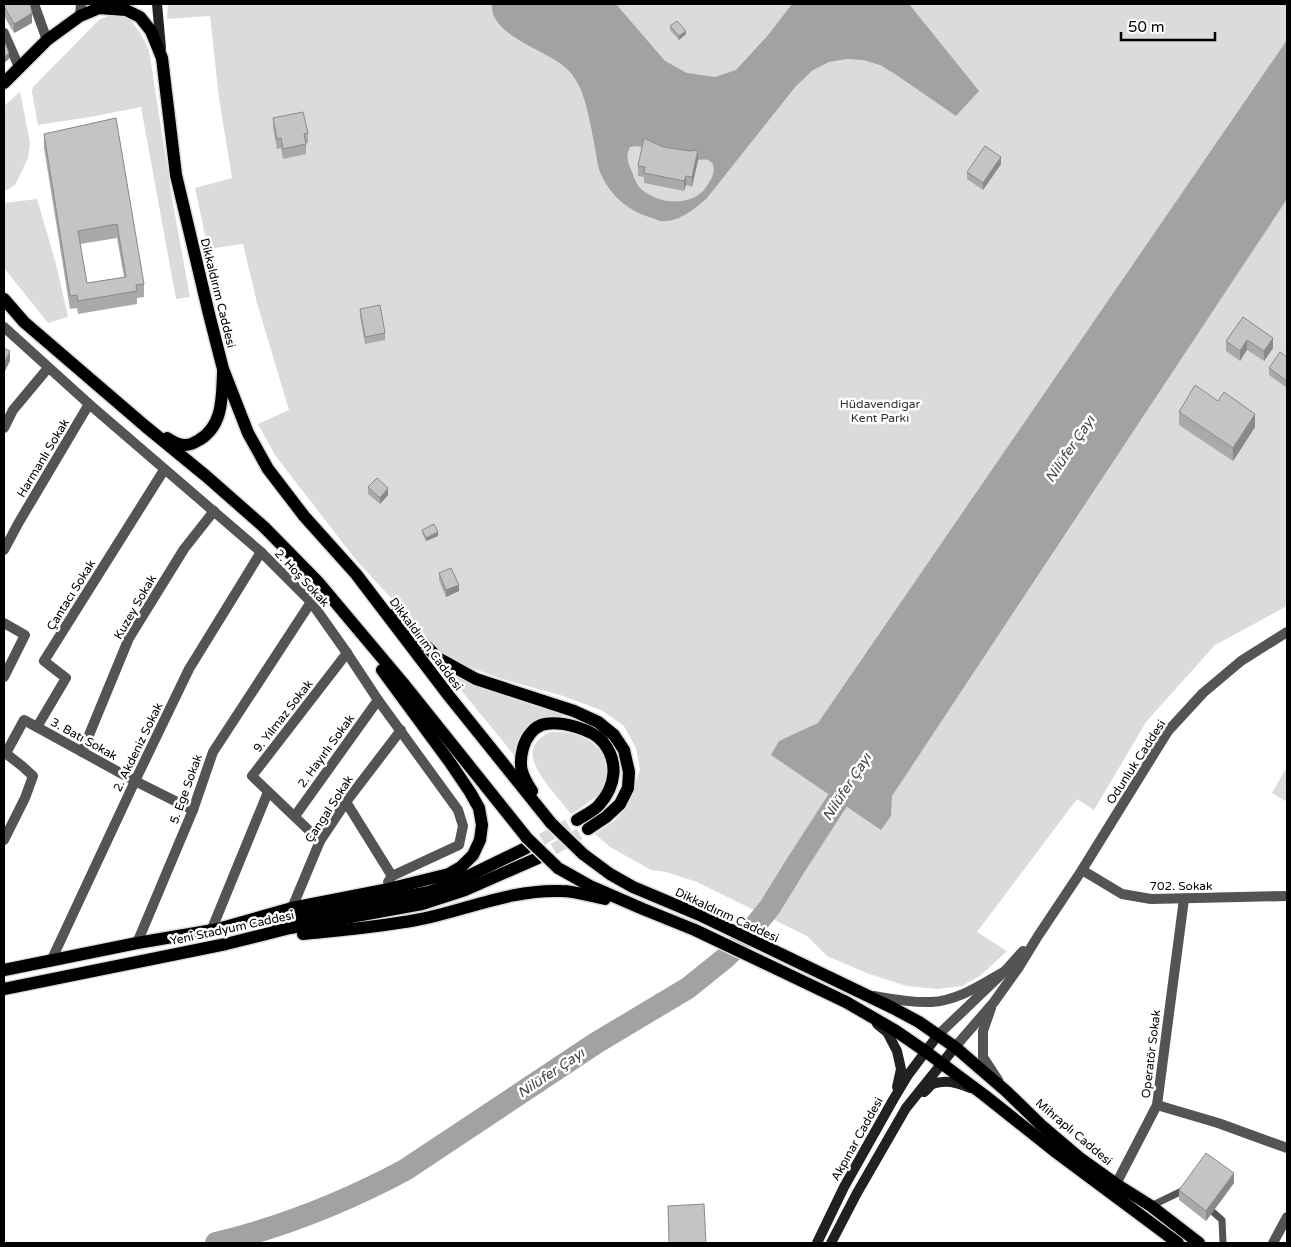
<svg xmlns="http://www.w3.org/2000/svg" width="1291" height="1247" viewBox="0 0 1291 1247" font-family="'Varela Round',sans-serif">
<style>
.green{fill:#dbdbdb}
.water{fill:#a2a2a2;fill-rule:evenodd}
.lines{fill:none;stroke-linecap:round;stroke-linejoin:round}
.river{stroke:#a2a2a2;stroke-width:22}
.primary-tunnel{stroke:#d9d9d9;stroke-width:12;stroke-dasharray:12 6;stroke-linecap:butt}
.primary-casing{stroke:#dbdbdb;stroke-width:15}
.service{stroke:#545454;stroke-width:7}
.minor{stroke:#545454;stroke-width:10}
.tertiary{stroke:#545454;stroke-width:10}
.secondary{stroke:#212121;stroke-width:10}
.primary{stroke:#000;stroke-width:12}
.primary-bridge-casing{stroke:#dbdbdb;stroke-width:15;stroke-linecap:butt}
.primary-bridge{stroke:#000;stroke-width:12}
.wall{fill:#a9a9a9;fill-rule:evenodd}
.shaded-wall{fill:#898989}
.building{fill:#c4c4c4;stroke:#898989;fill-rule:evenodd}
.labels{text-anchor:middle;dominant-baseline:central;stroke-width:5;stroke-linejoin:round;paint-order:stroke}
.street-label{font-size:12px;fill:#000;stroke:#fff}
.park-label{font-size:12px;fill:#323232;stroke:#fff}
.water-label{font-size:14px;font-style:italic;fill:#434343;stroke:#fff}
</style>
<rect width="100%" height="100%" fill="#fff"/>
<g class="green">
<path d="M168 4H1287V606L1215 645 1146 722 1094 810 1077 799 977 932 1007 951 980 976 962 986 937 989 907 986 869 974 827 956 807 936 697 882 666 872 651 870 610 847 595 834 614 821 627 807 640 770 636 748 624 726 601 710 560 695 502 679 469 667 442 653 356 560 275 455 258 424 289 410 257 303 243 244 208 249 195 188 232 178 219 98 210 16 167 19Z"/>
<path d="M117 15 129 19 140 32 149 50 172 198 190 297 176 299 141 107 90 117 38 125 32 92 33 87 99 20 108 16Z"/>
<path d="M20 92 30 142 28 158 15 185 9 189 4 191V106Z"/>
<path d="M37 199 56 264 68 317 48 323 4 268V203Z"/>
<path d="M442 667 472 684 501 695 567 716 547 717 534 721 525 729 518 739 514 755Z"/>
<path d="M550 732C568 731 591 736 602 753 604 757 605 763 606 768 607 773 608 778 606 783 600 797 583 806 571 814 564 805 556 796 549 787 534 767 521 747 550 732Z"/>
<path d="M1287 767V802L1272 793Z"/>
</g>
<g class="water">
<path d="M492 4H616L665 61 687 73 715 77 736 70 769 34 792 4H909L979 91 956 116 895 74 880 65 863 60 846 59 829 62 813 70 796 86 707 198C695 209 678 223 660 221 657 220 653 218 649 217 627 210 609 194 600 172 598 167 597 160 596 154 593 137 590 121 586 105 582 92 579 82 569 71 552 51 489 37 492 4ZM638 146C646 149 654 154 662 157 670 159 681 160 689 161 696 161 706 157 711 162 715 166 714 172 712 177 710 181 707 186 704 190 688 207 658 204 641 189 637 185 634 178 632 172 628 162 625 157 630 147Z"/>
<path d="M1287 40V199L892 796 891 816 881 830 771 755 779 741 818 723Z"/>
</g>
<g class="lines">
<path class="river" d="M216 1243C283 1227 345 1202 405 1170L596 1043 688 988 724 959 741 943 770 907 794 868 854 775"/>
<g class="primary-tunnel">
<path d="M526 848 577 820"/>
<path d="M538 858 588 829"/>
</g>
<defs>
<g id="primary">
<path d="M4 83 47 40 80 16 99 8 126 10 140 17 151 31 162 58 176 175 209 314 223 369 248 433 268 469 304 516 356 574 449 696 551 823"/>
<path d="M4 299 24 322 145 426 206 476 264 527 319 583 403 683 527 838"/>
<path d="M167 438C180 446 186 448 199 440 223 426 222 398 223 373"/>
<path d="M395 614 438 658 476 679 574 711 598 722 614 735 624 750 629 772 628 788 620 804 606 817 588 829"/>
<path d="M532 791C522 776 518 766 523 748 526 737 534 726 545 724 562 721 592 729 603 742 619 762 616 786 599 805 594 811 585 815 577 820"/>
<path d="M583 854 610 874 633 887 702 916 893 1008 919 1022 955 1047 1006 1091 1041 1125 1081 1159 1116 1184 1151 1206 1199 1243"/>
<path d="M558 868 590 886 643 909 695 930 846 1002 896 1031 925 1051 984 1095 1057 1153 1178 1243"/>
<path d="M274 921 429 892 452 884 526 848"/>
<path d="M211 931 292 908 384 890 449 874 461 867 473 855 480 840 482 825 479 808 470 792 449 761 382 670"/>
<path d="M303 934C341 930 379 927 416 920 464 911 511 889 561 891 575 891 591 896 605 899"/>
<path d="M4 970 137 943 219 929"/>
<path d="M4 989 226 944 290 928 422 904 465 890 538 858"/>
</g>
</defs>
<use href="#primary" class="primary-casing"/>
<g class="service">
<path d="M1151 1206 1184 1190 1185 1191"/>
<path d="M1213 1212 1222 1220 1223 1243"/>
</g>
<g class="minor">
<path d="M34 4 47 40"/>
<path d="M4 33 19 67"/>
<path d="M4 327 89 404 261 552 311 602 347 653 378 700 458 810 463 826 459 845 392 876"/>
<path d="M4 428 13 410 48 368"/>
<path d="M4 550 19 522 89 404"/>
<path d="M4 623 25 635 4 677"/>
<path d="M37 727 66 678 44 661 164 470"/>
<path d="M82 752 129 638 184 549 214 511"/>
<path d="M6 753 24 720 135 781 193 810"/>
<path d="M346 802 392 876 388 882"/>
<path d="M295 816 378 700"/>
<path d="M320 841 252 776 347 653"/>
<path d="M1082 870 1122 894 1151 899 1287 896"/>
<path d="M1184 899 1157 1105 1218 1123 1287 1148"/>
<path d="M292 908 320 841 346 802 401 730"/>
<path d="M211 931 268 792"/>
<path d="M137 943 193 810 213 752 311 602"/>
<path d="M51 961 135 781 189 669 261 552"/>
<path d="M1116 1184 1157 1105"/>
<path d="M1273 1243 1287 1217"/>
</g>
<g class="tertiary">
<path d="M80 16 81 4"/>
<path d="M4 752 22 766 33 776 25 798 4 840"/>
<path d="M874 996C892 999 912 1003 931 1002 958 1001 982 984 1005 971"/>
<path d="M991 1008 983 1031V1057L998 1080"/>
<path d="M938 1035 1005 971 1023 951"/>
<path d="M955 1047 994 1002 1019 967 1038 936 1082 870 1168 731 1203 693 1241 661 1287 632"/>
</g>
<g class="secondary">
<path d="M157 4 161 48"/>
<path d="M877 1024 887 1032 897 1051 901 1069 897 1087"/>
<path d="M924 1092C927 1090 930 1085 933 1084 945 1079 959 1083 970 1088"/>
<path d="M817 1243 844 1187 893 1100 908 1075 938 1035"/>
<path d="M831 1243 857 1193 906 1108 955 1047"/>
</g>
<use href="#primary" class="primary"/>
<defs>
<g id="primary-bridge">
<path d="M551 823 583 854"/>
<path d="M527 838 558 868"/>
</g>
</defs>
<use href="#primary-bridge" class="primary-bridge-casing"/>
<use href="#primary-bridge" class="primary-bridge"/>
</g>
<g class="wall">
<path d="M4 4 32 23 14 33 4 16Z"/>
<path d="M670 26 686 34 679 40 670 30Z"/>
<path d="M116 118 144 284V297L137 298V304L78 314 77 308 70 309 44 148V134ZM117 238 124 277 87 283 80 244Z"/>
<path d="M273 118 308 133V143H306V154L283 159 281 148 277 149 273 128Z"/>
<path d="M663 147 698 160 692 187 686 185 684 191 644 183V177L638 176V166Z"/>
<path d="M1001 164 983 190 967 179V172Z"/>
<path d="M360 309 385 333V340L365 344 360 316Z"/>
<path d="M1243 317 1273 348 1264 361 1247 350 1240 361 1226 351V341Z"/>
<path d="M1287 357V388L1269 375V368Z"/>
<path d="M1218 401 1255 427 1233 461 1179 425V412Z"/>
<path d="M368 487 388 495 380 504 368 494Z"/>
<path d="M422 530 438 536 426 541 422 533Z"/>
<path d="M439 573 459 591 446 597 439 580Z"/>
<path d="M1234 1183 1206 1221 1179 1200V1190Z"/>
</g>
<g class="shaded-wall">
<path d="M32 13V23L14 33V24Z"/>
<path d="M686 31V34L679 40V36Z"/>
<path d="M9 53V59L4 63V57Z"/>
<path d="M698 150V160L692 187V177Z"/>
<path d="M1001 157V164L983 190V183Z"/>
<path d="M686 176V185L684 191V181Z"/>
<path d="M1273 338V348L1264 361V351Z"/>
<path d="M1247 340V350L1240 361V351Z"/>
<path d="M10 351V361L4 373V363Z"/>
<path d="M1255 414V427L1233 461V448Z"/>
<path d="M388 488V495L380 504V498Z"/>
<path d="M438 532V536L426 541V538Z"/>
<path d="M459 585V591L446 597V590Z"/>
<path d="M1234 1173V1183L1206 1221V1211Z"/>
</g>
<g class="building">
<path d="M4 4H30L32 13 14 24 4 6Z"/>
<path d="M677 21 686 31 679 36 670 26Z"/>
<path d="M4 40 9 53 4 57Z"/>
<path d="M303 112 308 133 304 134 306 144 283 149 281 138 277 139 273 118Z"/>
<path d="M116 118 144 284 136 285 137 291 78 301 77 295 70 296 44 134ZM117 224 126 277 87 283 78 231Z"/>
<path d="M644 138 663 147 690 151 698 150 692 177 686 176 684 181 644 173 645 167 638 166Z"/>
<path d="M985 146 1001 157 983 183 967 172Z"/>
<path d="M380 305 385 333 365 337 360 309Z"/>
<path d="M1243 317 1273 338 1264 351 1247 340 1240 351 1226 341Z"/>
<path d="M4 348 10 351 4 363Z"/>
<path d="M1280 352 1287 357V381L1269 368Z"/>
<path d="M1195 385 1218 401 1224 392 1255 414 1233 448 1179 412Z"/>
<path d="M377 478 388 488 380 498 368 487Z"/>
<path d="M434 524 438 532 426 538 422 530Z"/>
<path d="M451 568 459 585 446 590 439 573Z"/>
<path d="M1206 1153 1234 1173 1206 1211 1179 1190Z"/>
<path d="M704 1204 706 1243H669L668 1206Z"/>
</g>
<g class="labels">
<g class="street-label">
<text transform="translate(218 293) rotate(76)">Dikkaldırım Caddesi</text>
<text transform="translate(43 458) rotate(-59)">Harmanlı Sokak</text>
<text transform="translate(302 578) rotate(47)">2. Hoş Sokak</text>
<text transform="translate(71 595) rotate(-58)">Çantacı Sokak</text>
<text transform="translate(135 607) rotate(-60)">Kuzey Sokak</text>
<text transform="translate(426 644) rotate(53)">Dikkaldırım Caddesi</text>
<text transform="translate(283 716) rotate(-52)">9. Yılmaz Sokak</text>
<text transform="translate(84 739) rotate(29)">3. Batı Sokak</text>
<text transform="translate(138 747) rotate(-64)">2. Akdeniz Sokak</text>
<text transform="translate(326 751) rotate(-54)">2. Hayırlı Sokak</text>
<text transform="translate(1136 762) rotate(-57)">Odunluk Caddesi</text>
<text transform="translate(186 789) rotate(-70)">5. Ege Sokak</text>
<text transform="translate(329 809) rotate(-57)">Çangal Sokak</text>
<text x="1181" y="886">702. Sokak</text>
<text transform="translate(727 915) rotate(25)">Dikkaldırım Caddesi</text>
<text transform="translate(232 928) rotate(-12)">Yeni Stadyum Caddesi</text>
<text transform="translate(1151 1054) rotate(-83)">Operatör Sokak</text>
<text transform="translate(1074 1132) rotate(40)">Mihraplı Caddesi</text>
<text transform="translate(857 1139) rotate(-61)">Akpınar Caddesi</text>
</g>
<g class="park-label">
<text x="880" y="404">Hüdavendigar<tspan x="880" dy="14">Kent Parkı</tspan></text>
</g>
<g class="water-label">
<text transform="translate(1070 449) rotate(-56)">Nilüfer Çayı</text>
<text transform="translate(847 787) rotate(-57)">Nilüfer Çayı</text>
<text transform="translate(551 1073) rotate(-34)">Nilüfer Çayı</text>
</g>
</g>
<rect width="1291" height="1247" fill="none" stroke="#000000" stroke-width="10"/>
<path d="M1121 32v8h94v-8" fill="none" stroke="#000000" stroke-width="2.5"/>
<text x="1128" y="32" font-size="15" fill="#000000" stroke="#ffffff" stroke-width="4" paint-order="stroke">50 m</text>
</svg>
